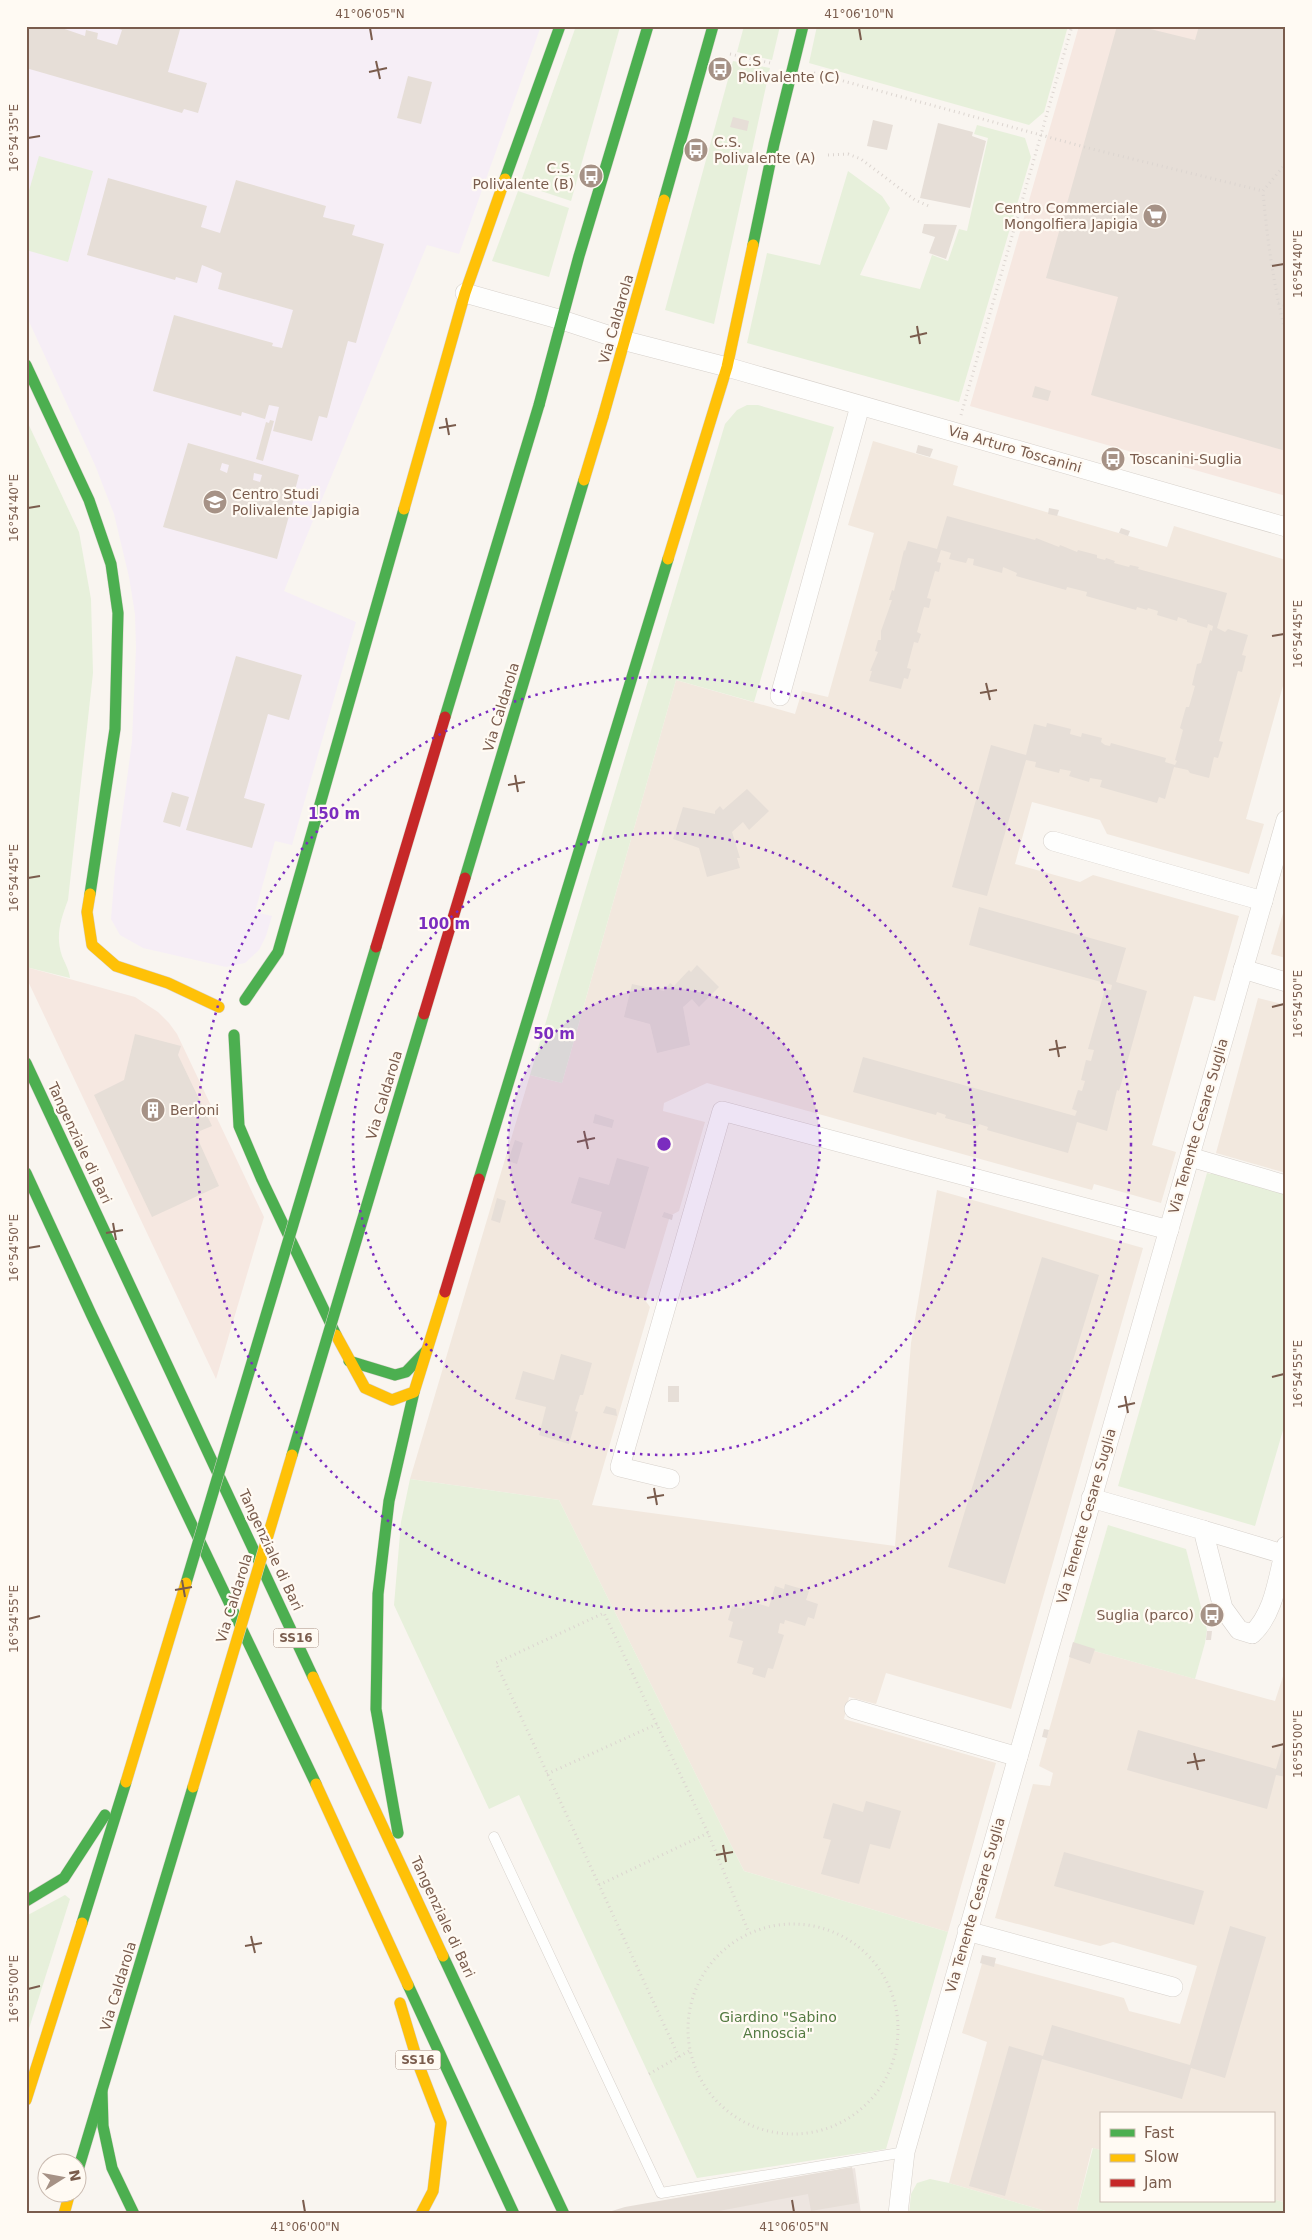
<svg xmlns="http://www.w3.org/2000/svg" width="1312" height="2240" viewBox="0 0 1312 2240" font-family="'DejaVu Sans',sans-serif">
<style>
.residential{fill:#f2e8de}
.commercial{fill:#f6e8e1}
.industrial{fill:#ede5e0}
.education{fill:#f6eef6}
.green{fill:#e7f0db}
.building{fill:#e6ded7;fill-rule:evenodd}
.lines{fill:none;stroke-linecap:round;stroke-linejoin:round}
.lane-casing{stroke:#d7d1cb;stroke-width:11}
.street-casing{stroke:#d7d1cb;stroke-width:20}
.fast-casing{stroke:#d9d2cb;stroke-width:12}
.slow-casing{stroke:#d9d2cb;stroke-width:12}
.jam-casing{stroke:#d9d2cb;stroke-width:12}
.path{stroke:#dcd5d0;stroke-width:3;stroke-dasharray:1 4;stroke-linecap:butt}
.lane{stroke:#fefefd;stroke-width:10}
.street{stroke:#fefefd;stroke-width:19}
.fast{stroke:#4caf50;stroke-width:11}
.slow{stroke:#ffc107;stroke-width:11}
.jam{stroke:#c62828;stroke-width:11}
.fast-bridge-casing{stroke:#d9d2cb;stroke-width:12;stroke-linecap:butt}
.slow-bridge-casing{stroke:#d9d2cb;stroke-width:12;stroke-linecap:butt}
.jam-bridge-casing{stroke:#d9d2cb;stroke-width:12;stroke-linecap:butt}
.fast-bridge{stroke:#4caf50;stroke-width:11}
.slow-bridge{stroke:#ffc107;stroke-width:11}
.jam-bridge{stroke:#c62828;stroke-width:11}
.ticks{fill:none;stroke:#7a5c4d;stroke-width:2}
.ring{fill:none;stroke:#7b2cbf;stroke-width:2.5;stroke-dasharray:2.5 5}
.labels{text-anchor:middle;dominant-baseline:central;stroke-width:4.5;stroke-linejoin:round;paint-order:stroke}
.shield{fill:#fffaf3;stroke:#a28b7f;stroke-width:1}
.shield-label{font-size:12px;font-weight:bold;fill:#7a5c4d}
.poi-label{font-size:14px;fill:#7a5c4d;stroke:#fffaf3;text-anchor:start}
.street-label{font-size:14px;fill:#7a5c4d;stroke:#fffaf3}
.park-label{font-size:14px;fill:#537a41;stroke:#fffaf3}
.centre{fill:#7b2cbf;stroke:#fffaf3;stroke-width:2.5}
.ring-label{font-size:15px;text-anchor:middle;font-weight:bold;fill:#7b2cbf;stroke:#fffaf3;stroke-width:4.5;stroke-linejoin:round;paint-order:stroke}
.neatline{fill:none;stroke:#7a5c4d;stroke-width:2}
.ticks-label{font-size:12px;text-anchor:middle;fill:#7a5c4d}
</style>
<rect width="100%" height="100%" fill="#f9f5f0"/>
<g class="residential">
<path d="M873 441 958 466 953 485 1167 547 1174 526 1286 560V675L1246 819 1264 824 1249 874 1107 834 1100 820 1032 802 1015 864 1080 882 1093 875 1239 916 1215 1001 1194 996 1152 1145 1176 1152 1161 1203 1094 1184 1092 1190 707 1083 664 1103 663 1111 705 1122 679 1211 670 1216 645 1300 650 1307 592 1505 895 1546 911 1343 937 1190 1143 1248 1011 1709 886 1673 876 1704 849 1697 844 1719 996 1763 948 1932 744 1871 559 1500 410 1479 530 1075 562 1083 676 680 795 714 802 691 828 697 874 533 848 525Z"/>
<path d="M1286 903V958L1271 954Z"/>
<path d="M1258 998 1286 1005V1173L1216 1153Z"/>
<path d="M1073 1645 1275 1701 1286 1667V2203L1273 2199V2114H1101V2150L1092 2148 1076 2214H1056L949 2183 987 2042 962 2033 983 1960 1124 1998 1129 2011 1180 2024 1197 1966 1113 1942 1100 1946 995 1918 1033 1784 1050 1786 1053 1773 1039 1766Z"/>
</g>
<g class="commercial">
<path d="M1079 26H1286V496L970 406Z"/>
<path d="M26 967 135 997 158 1012 169 1023 177 1034 264 1217 216 1379 26 977Z"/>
</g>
<path class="industrial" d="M855 2168 861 2214H612Z"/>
<path class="education" d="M26 26H541L459 254 427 245 284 591 356 622 292 845 275 841 255 912 272 916 266 936 259 950 245 963 226 967 143 948 120 935 111 919 115 870 132 741 136 648 135 614 129 577 114 514 95 465 26 315Z"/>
<g class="green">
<path d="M576 26 620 27 571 201 520 184Z"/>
<path d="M744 26H780L772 60 737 52Z"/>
<path d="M817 26H1068L1044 112 1029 125 809 63Z"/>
<path d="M733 61 770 68 714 324 665 310Z"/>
<path d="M977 125 1025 138 1031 157 959 402 747 343 767 253 820 265 848 171 882 196 890 208 860 275 920 289 932 255 948 261 959 229 967 231 988 138 974 134Z"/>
<path d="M39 156 93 171 68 262 26 250V201Z"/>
<path d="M518 191 569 208 549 277 492 261Z"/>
<path d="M747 405H758L834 427 754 702 676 680 562 1083 530 1075 725 424 737 410Z"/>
<path d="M26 419 79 532 91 599 93 673 68 900C61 919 55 935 62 956 65 964 69 969 70 978L26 967Z"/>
<path d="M1213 1168 1286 1189V1420L1255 1526 1118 1486 1207 1173 1211 1174Z"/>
<path d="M410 1479 559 1500 744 1871 948 1932 886 2149 697 2178 519 1795 489 1809 394 1605 401 1522Z"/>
<path d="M1108 1525 1186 1549 1207 1630 1205 1643 1195 1679 1073 1645Z"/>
<path d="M65 1895 70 1899 26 2038V1916Z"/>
<path d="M1093 2148 1101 2150V2201H1273V2199L1286 2203V2214H1076Z"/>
<path d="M930 2179 949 2183 1056 2214H909L911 2194 917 2183Z"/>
</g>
<g class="building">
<path d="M26 26H56L85 36 86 30 98 33 97 39 117 45 122 30 109 26H181L168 72 207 83 198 113 184 109 182 113 26 68Z"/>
<path d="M1117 26H1138L1195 40 1199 26H1286V451L1091 395 1118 297 1046 278Z"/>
<path d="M408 76 432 82 421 124 397 118Z"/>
<path d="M733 117 749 121 747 131 730 127Z"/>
<path d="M873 120 893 125 887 150 867 146Z"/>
<path d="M938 123 973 132 972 136 986 141 970 208 920 198Z"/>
<path d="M108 178 207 206 201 227 220 233 236 180 326 206 323 217 355 225 352 235 384 244 356 343 348 341 327 418 319 416 312 441 273 431 279 407 269 405 265 419 242 412 241 416 153 391 174 315 273 343 272 346 282 348 293 310 218 289 222 273 202 265 197 283 176 277 175 280 87 255Z"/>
<path d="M924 224 957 225 946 259 929 253 935 237 922 233Z"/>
<path d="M1035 386 1051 391 1048 401 1032 397Z"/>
<path d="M270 420 274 421 263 461 256 459 266 422 269 423Z"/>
<path d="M188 443 299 475 294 494 290 493 289 497 294 498 277 559 163 527ZM222 463 229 465 227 473 220 470ZM254 473 262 475 260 482 253 480Z"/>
<path d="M918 445 933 449 930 457 916 453Z"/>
<path d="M1049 508 1059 510 1057 516 1048 514Z"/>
<path d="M947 516 1035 540 1036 538 1059 547 1060 545 1077 552 1078 550 1097 555V558L1105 560 1106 558 1115 561 1114 563 1129 567 1130 565 1139 567 1138 569 1227 593 1217 628 1225 632 1228 629 1248 635 1242 655 1246 656 1242 672 1238 671 1219 741 1223 742 1218 758 1214 757 1209 778 1190 773 1188 770 1174 767 1165 799 1159 797 1157 803 1100 787 1102 780 1090 778 1089 782 1069 776 1071 771 1060 769 1059 773 1035 767 1036 762 1026 760 987 896 952 887 991 745 1026 755 1034 724 1046 727 1047 723 1071 729 1070 734 1081 737 1082 733 1102 738 1101 742 1105 745 1110 746 1111 743 1166 758 1165 762 1175 765 1177 761 1175 760 1183 730 1180 728 1186 707H1189L1195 686 1192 685 1197 664 1201 663 1210 630 1212 631 1213 626 1208 624 1207 628 1187 622V620L1178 617 1177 621 1157 615 1158 611 1148 608 1147 610 1137 607 1136 610 1086 596 1087 592 1067 587 1066 590 1016 576 1017 573 1003 567 1002 573 973 565 974 559 968 558 966 563 949 559 951 553 941 550 937 562 941 563 939 572 935 571 927 598 931 599 929 608 924 607 917 632 921 634 918 643 914 642 907 668 911 669 908 679 904 678 901 689 869 681 872 671H870L878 652 875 651 878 640H881V631L892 600H889L892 590 894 591 904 550 905 551 908 541 937 549Z"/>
<path d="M1121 528 1130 531 1128 536 1119 533Z"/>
<path d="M236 656 302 675 289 720 268 714 244 798 265 804 252 848 186 830Z"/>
<path d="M747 789 769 811 749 830 743 822 732 832 740 858H737L740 868 707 877 699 848 673 839 683 807 715 814V811L720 806 723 810Z"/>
<path d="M172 792 189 797 180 827 163 822Z"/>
<path d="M979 907 1126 948 1116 982 1147 991 1122 1081 1119 1091 1117 1090 1107 1131 1077 1122 1068 1153 987 1130 988 1127 979 1124 978 1127 945 1118 946 1115 937 1112 936 1115 853 1092 863 1057 1075 1116 1077 1111 1072 1109 1078 1090 1082 1091 1085 1081 1081 1080 1086 1060 1091 1061 1094 1050 1088 1049 1105 989 1111 990 1112 985 969 945Z"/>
<path d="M697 965 719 987 699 1007 692 999 683 1007 690 1045 657 1053 650 1024 624 1017 632 984 664 991 670 983 674 986 689 970 691 972Z"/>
<path d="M135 1034 181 1046 178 1055 212 1126 195 1133 219 1186 152 1217 94 1095 124 1080Z"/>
<path d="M595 1114 614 1120 612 1128 593 1123Z"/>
<path d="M515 1140 523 1143 517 1164 508 1161Z"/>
<path d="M617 1158 649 1167 625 1249 594 1239 602 1212 571 1203 579 1177 609 1185Z"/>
<path d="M497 1198 506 1201 500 1223 491 1220Z"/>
<path d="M664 1212 673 1215 672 1220 662 1217Z"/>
<path d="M1042 1257 1099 1275 1005 1584 948 1567Z"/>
<path d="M561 1354 592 1363 583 1395H580L575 1411 578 1412 569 1444 539 1435 546 1407 515 1399 523 1371 554 1380Z"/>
<rect x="668" y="1386" width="11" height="16"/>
<path d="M606 1406 616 1409 617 1416 603 1413Z"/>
<path d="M785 1584 809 1591 806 1600 818 1604 814 1619 808 1617 805 1626 785 1620 784 1624 780 1623 778 1633 784 1635 773 1669 768 1668 765 1678 752 1674 754 1668 737 1663 743 1641 729 1637 733 1622 728 1620 732 1606 744 1609 747 1600 769 1607 775 1586 784 1589Z"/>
<path d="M1207 1631H1212L1211 1640H1206Z"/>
<path d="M1073 1642 1095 1649 1090 1664 1069 1657Z"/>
<path d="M1044 1729 1049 1730 1047 1738 1042 1737Z"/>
<path d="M1138 1730 1276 1769 1286 1735V1777L1276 1775 1267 1809 1127 1770Z"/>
<path d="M866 1801 901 1811 890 1849 870 1844 859 1884 821 1874 831 1840 823 1838 833 1803 863 1812Z"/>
<path d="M1064 1852 1204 1891 1194 1925 1054 1886Z"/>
<path d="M1230 1926 1266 1937 1225 2078 1191 2068 1182 2099 1042 2059 1005 2196 969 2186 1009 2046 1043 2056 1052 2025 1190 2065Z"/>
<path d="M982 1955 996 1958 994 1967 980 1963Z"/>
<path d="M852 2167 858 2203 811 2211 808 2194 703 2214H602L625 2207Z"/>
</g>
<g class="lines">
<defs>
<path id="lane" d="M494 1837 661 2193 905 2152"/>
<g id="street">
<path d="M465 293 562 320 626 341 727 367 1286 527"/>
<path d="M780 696 860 406"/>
<path d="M1053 841 1263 901"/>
<path d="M1243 969 1286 982"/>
<path d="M1190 1157 1286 1185"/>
<path d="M670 1479 620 1467 722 1111 1169 1230"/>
<path d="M1091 1498 1203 1530 1223 1608 1239 1630 1252 1634C1275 1613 1278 1575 1286 1546"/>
<path d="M1203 1530 1283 1554"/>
<path d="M854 1709 1018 1757"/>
<path d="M967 1931 1173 1987"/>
<path d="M898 2214 905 2152 1286 820"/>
</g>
<g id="fast">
<path d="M505 179 560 26"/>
<path d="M664 200 713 26"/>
<path d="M753 245 774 144 803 26"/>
<path d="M26 365 89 500 111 564 118 613 115 729 90 894"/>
<path d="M539 405 579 256 648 26"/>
<path d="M245 1000 278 952 404 509"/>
<path d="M234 1035 239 1126 262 1180 336 1335"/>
<path d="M26 1063 313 1677"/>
<path d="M26 1173 92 1316 316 1784"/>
<path d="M479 1179 668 559"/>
<path d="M349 1361 395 1375 406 1372 427 1350"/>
<path d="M398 1833 376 1709 378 1594 389 1501 414 1392"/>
<path d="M26 1901 64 1878 105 1815"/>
<path d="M82 1923 126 1782"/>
<path d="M443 1956 564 2214"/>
<path d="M408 1985 514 2214"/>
<path d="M102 2091 103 2126 112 2168 134 2214"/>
<path d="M78 2170 193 1787"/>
</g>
<g id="slow">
<path d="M603 417 664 200"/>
<path d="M404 509 465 293 505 179"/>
<path d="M668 559 727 367 753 245"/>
<path d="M90 894 87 912 92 945 116 966 168 983 219 1007"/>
<path d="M336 1335 365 1388 392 1400 414 1392 445 1292"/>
<path d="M313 1677 443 1956"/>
<path d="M316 1784 408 1985"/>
<path d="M400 2003 419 2066 441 2123 433 2191 421 2214"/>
<path d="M26 2100 82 1923"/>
<path d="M64 2214 70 2192"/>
</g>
<path id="jam" d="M445 1292 479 1179"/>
</defs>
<use href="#lane" class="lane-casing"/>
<use href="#street" class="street-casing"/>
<use href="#fast" class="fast-casing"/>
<use href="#slow" class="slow-casing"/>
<use href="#jam" class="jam-casing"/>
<g class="path">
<path d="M730 54 770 63"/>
<path d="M814 73 1092 149 1263 191"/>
<path d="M828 155 848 154 861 159 915 200 931 207"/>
<path d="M1286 163 1263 191C1267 240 1274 287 1286 335"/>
<path d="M1278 303 1286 306"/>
<path d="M961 415 1072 26"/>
<path d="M547 1774 657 1724"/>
<path d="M599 1885 708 1833"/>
<circle cx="793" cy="2029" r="105"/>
<path d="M679 2057 496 1663 604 1613 708 1833 749 1933"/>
<path d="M649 2074 689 2051"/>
</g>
<use href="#lane" class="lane"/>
<use href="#street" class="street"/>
<use href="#fast" class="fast"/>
<use href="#slow" class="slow"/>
<use href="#jam" class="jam"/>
<defs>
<g id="fast-bridge">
<path d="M445 717 539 405"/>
<path d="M465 878 584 480"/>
<path d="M292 1455 424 1014"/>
<path d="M186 1583 376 947"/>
</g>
<g id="slow-bridge">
<path d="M584 480 603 417"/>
<path d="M126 1782 186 1583"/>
<path d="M193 1787 292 1455"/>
</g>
<g id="jam-bridge">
<path d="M376 947 445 717"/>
<path d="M424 1014 465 878"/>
</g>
</defs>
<use href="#fast-bridge" class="fast-bridge-casing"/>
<use href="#slow-bridge" class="slow-bridge-casing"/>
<use href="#jam-bridge" class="jam-bridge-casing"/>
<use href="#fast-bridge" class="fast-bridge"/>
<use href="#slow-bridge" class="slow-bridge"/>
<use href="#jam-bridge" class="jam-bridge"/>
</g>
<path class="ticks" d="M370 28 372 40M859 28 861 40M376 61 380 79M369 72 387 68M28 138 40 136M1272 266 1284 264M917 326 920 344M910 337 927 333M446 418 449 435M439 428 456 425M28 508 40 506M1272 636 1284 634M986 683 990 700M980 693 997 690M515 775 518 792M508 785 525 782M28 878 40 876M1272 1007 1284 1004M1056 1040 1059 1057M1049 1050 1066 1047M584 1131 588 1149M577 1142 595 1138M113 1223 116 1240M106 1233 123 1230M28 1248 40 1246M1272 1377 1284 1374M1125 1396 1128 1413M1118 1407 1135 1403M654 1488 657 1505M647 1498 664 1495M182 1580 185 1597M175 1590 192 1587M28 1619 40 1616M1272 1747 1284 1744M1194 1753 1198 1770M1187 1763 1205 1760M723 1845 726 1862M716 1855 733 1852M251 1936 255 1953M245 1946 262 1943M28 1989 40 1986M303 2200 305 2212M792 2200 794 2212"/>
<circle cx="664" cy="1144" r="156" fill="#7b2cbf" fill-opacity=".12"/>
<g class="ring">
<circle cx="664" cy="1144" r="156"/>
<circle cx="664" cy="1144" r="311"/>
<circle cx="664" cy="1144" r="467"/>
</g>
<defs>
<symbol id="bus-disc" viewBox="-11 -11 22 22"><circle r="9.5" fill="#a69286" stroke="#fffaf3"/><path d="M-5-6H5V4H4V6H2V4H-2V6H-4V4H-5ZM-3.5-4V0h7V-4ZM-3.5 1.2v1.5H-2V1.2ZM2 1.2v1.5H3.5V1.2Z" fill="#fff"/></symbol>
<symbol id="supermarket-disc" viewBox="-11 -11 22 22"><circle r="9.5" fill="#a69286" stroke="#fffaf3"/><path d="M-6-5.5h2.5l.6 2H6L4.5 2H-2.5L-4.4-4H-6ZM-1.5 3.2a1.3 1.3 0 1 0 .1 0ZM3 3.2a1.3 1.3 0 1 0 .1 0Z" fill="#fff"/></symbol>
<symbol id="school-disc" viewBox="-11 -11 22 22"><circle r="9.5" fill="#a69286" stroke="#fffaf3"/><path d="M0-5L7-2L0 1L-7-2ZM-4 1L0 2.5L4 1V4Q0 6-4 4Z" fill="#fff"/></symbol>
<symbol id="building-disc" viewBox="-11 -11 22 22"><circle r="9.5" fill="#a69286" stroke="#fffaf3"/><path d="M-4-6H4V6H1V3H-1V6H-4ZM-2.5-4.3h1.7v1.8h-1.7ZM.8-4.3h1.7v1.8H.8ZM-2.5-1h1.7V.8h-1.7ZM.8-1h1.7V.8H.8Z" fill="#fff"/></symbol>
</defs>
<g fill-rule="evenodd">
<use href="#bus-disc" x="706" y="55" width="28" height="28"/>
<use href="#bus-disc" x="682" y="136" width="28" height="28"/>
<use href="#bus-disc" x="577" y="162" width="28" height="28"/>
<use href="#supermarket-disc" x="1141" y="202" width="28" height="28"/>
<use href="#bus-disc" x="1099" y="445" width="28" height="28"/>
<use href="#school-disc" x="201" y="488" width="28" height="28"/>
<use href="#building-disc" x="139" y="1096" width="28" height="28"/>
<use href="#bus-disc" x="1198" y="1601" width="28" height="28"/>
</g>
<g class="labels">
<g class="shield">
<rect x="273.5" y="1628.5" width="45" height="19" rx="4"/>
<rect x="395.5" y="2050.5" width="45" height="19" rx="4"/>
</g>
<g class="shield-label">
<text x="296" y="1638">SS16</text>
<text x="418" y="2060">SS16</text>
</g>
<g class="poi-label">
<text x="738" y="61">C.S<tspan x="738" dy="16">Polivalente (C)</tspan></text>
<text x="714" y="142">C.S.<tspan x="714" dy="16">Polivalente (A)</tspan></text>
<text x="574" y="168" text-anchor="end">C.S.<tspan x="574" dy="16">Polivalente (B)</tspan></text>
<text x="1138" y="208" text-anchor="end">Centro Commerciale<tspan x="1138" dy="16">Mongolfiera Japigia</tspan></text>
<text x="1130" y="459">Toscanini-Suglia</text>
<text x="232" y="494">Centro Studi<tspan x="232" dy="16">Polivalente Japigia</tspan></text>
<text x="170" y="1110">Berloni</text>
<text x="1194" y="1615" text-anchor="end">Suglia (parco)</text>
</g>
<g class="street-label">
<text transform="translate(616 319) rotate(-74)">Via Caldarola</text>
<text transform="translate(1015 449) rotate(16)">Via Arturo Toscanini</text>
<text transform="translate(501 707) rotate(-73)">Via Caldarola</text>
<text transform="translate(384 1095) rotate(-73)">Via Caldarola</text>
<text transform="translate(1198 1126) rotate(-74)">Via Tenente Cesare Suglia</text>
<text transform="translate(80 1143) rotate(65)">Tangenziale di Bari</text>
<text transform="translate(1086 1516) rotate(-74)">Via Tenente Cesare Suglia</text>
<text transform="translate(271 1550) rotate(65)">Tangenziale di Bari</text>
<text transform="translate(234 1598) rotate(-73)">Via Caldarola</text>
<text transform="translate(975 1905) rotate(-74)">Via Tenente Cesare Suglia</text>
<text transform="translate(443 1917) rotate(65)">Tangenziale di Bari</text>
<text transform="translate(118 1986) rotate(-73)">Via Caldarola</text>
</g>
<g class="park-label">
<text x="778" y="2017">Giardino "Sabino<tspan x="778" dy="16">Annoscia"</tspan></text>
</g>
</g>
<circle cx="664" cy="1144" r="8" class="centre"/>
<g class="ring-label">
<text x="334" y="819">150 m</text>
<text x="444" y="929">100 m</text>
<text x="554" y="1039">50 m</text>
</g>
<rect width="1312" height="2240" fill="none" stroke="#fffaf3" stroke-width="55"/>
<rect x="1100" y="2112" width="175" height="90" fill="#fffaf3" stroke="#cabbb1"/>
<rect x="1110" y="2129" width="25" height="8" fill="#4caf50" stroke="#cabbb1"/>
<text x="1144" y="2138" font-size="15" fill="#7a5c4d">Fast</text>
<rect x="1110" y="2154" width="25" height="8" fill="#ffc107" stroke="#cabbb1"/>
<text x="1144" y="2162" font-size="15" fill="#7a5c4d">Slow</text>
<rect x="1110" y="2179" width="25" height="8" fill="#c62828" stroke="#cabbb1"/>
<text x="1144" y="2188" font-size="15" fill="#7a5c4d">Jam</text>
<g transform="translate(62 2178) rotate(79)"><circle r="24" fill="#fffaf3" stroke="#cabbb1"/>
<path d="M0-4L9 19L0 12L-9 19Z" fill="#a69286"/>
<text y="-8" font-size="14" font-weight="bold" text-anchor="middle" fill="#7a5c4d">N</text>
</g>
<rect x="28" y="28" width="1256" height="2184" class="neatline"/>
<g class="ticks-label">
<text x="370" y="18">41°06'05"N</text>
<text x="859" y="18">41°06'10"N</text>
<text transform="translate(14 138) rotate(-90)" y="4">16°54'35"E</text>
<text transform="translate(1298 264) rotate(-90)" y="4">16°54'40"E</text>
<text transform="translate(14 508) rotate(-90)" y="4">16°54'40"E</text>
<text transform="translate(1298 634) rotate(-90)" y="4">16°54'45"E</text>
<text transform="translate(14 878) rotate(-90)" y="4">16°54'45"E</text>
<text transform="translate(1298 1004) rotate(-90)" y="4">16°54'50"E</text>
<text transform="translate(14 1248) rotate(-90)" y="4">16°54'50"E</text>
<text transform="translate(1298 1374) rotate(-90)" y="4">16°54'55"E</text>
<text transform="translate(14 1619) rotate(-90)" y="4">16°54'55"E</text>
<text transform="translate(1298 1744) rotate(-90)" y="4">16°55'00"E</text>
<text transform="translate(14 1989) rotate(-90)" y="4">16°55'00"E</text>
<text x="305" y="2231">41°06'00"N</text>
<text x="794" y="2231">41°06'05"N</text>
</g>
</svg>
